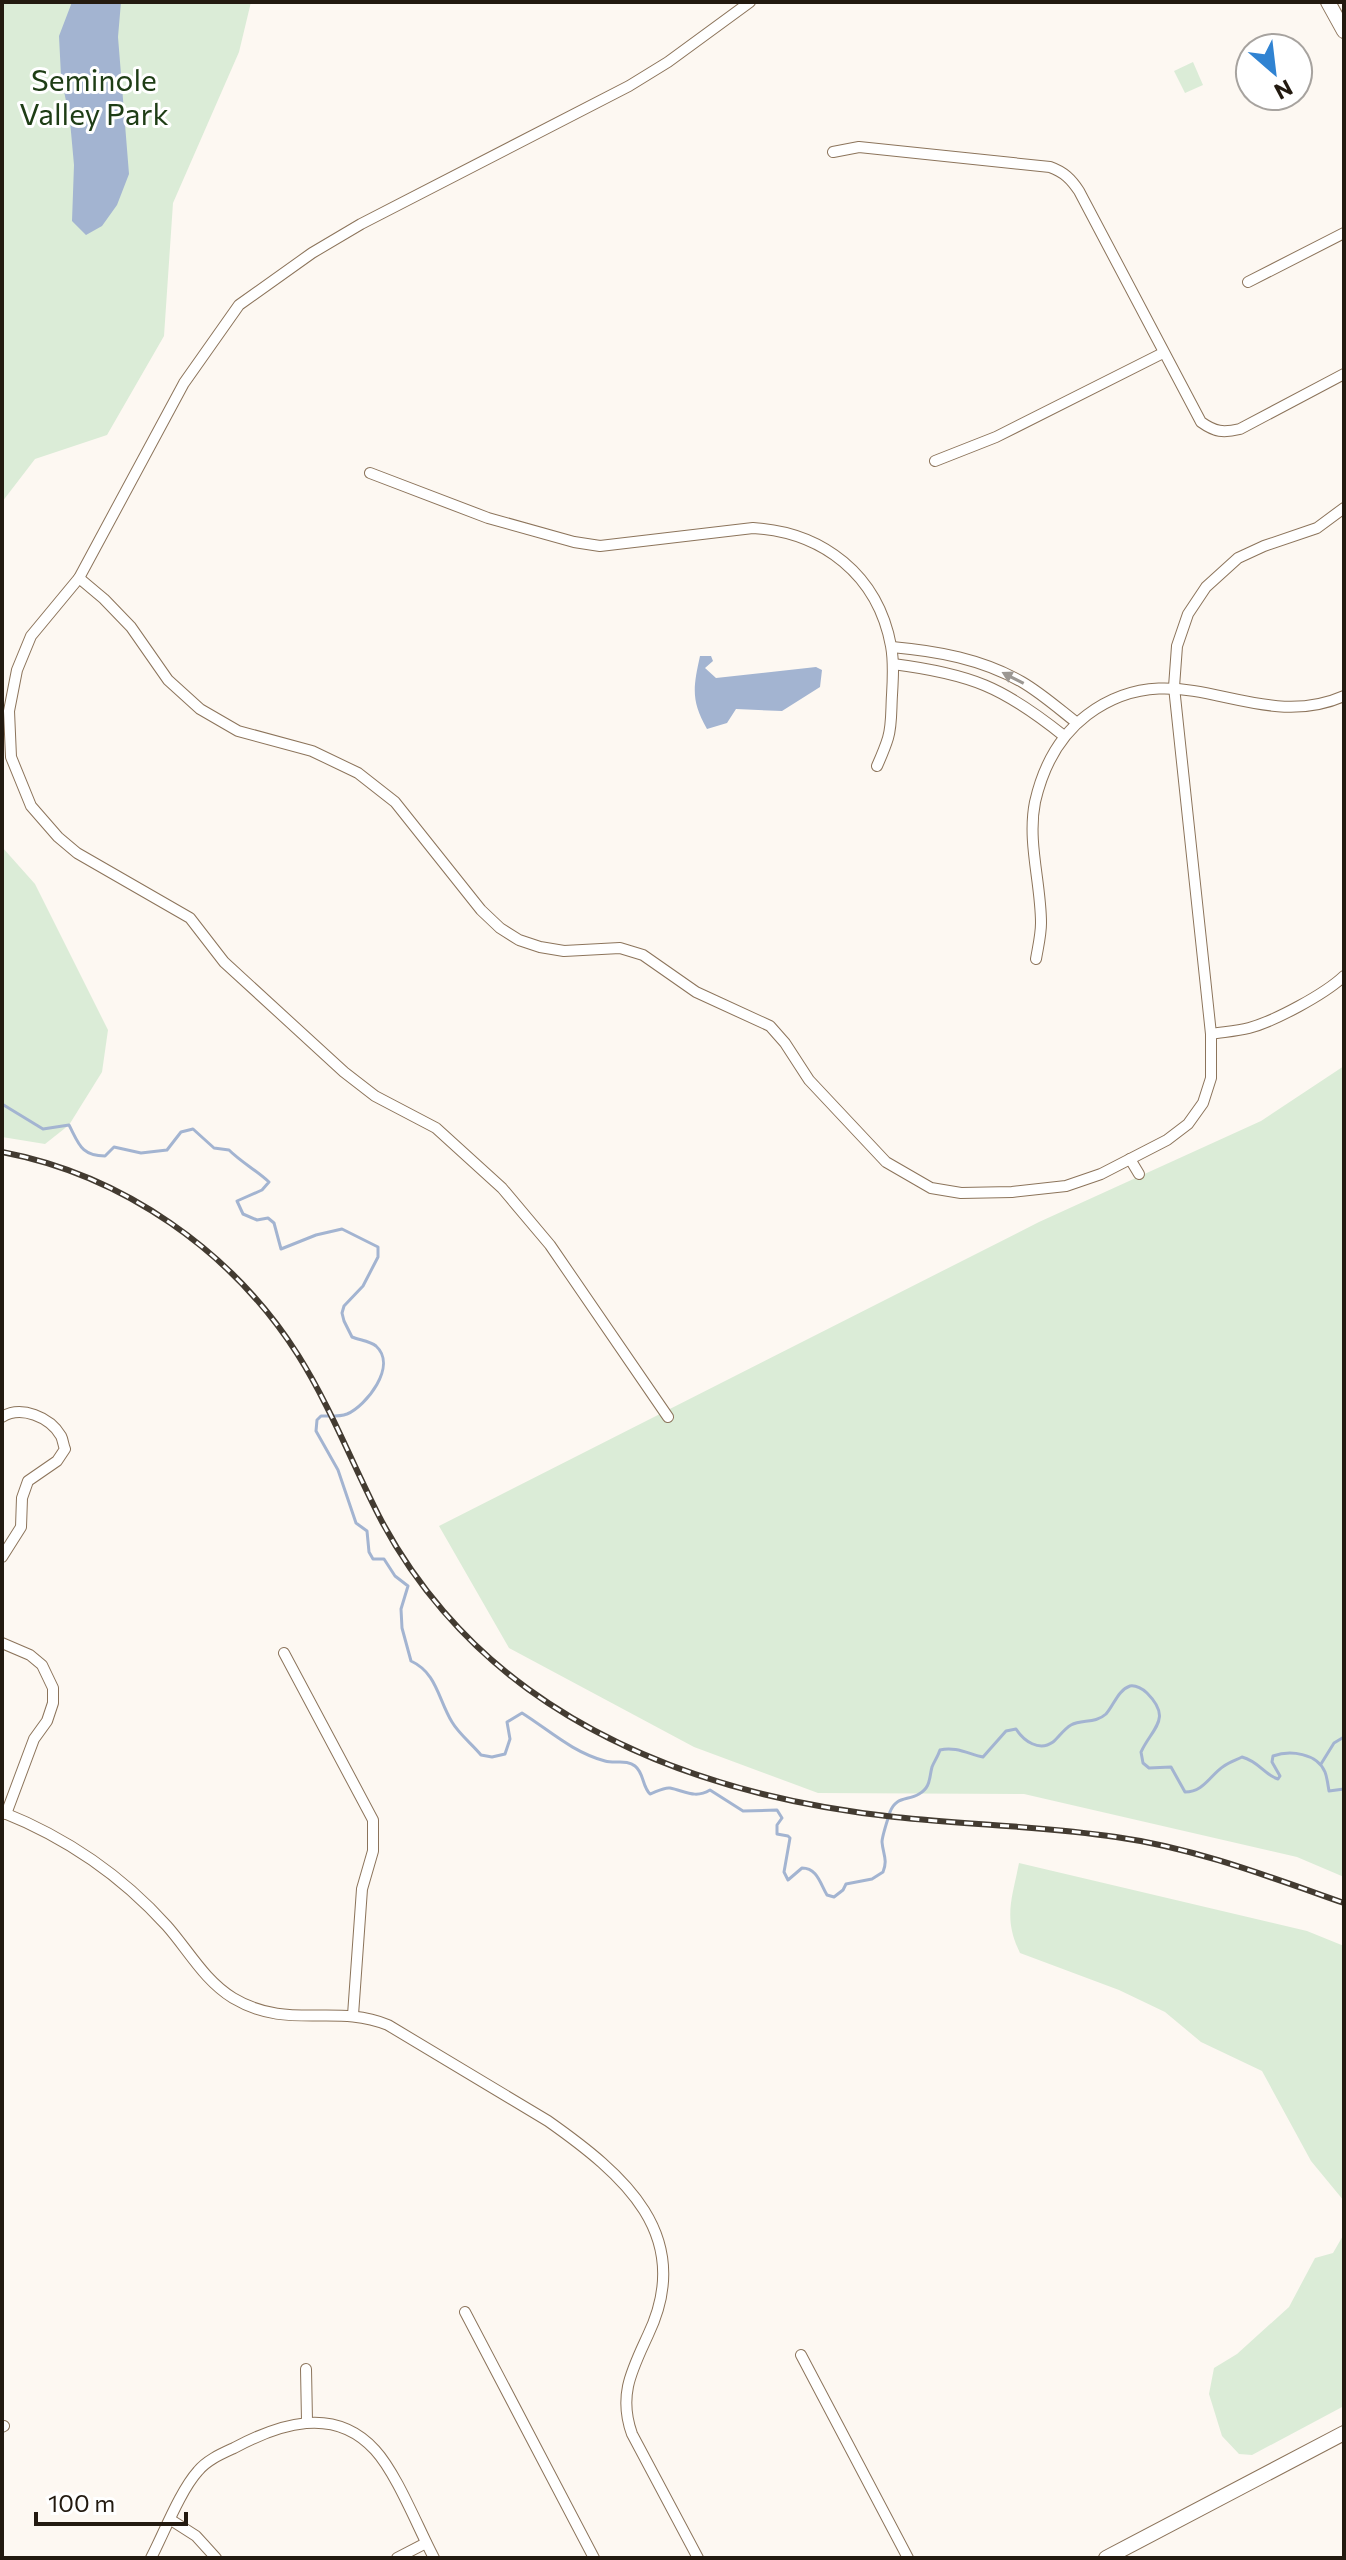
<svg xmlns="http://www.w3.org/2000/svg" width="1346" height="2560" viewBox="0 0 1346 2560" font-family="Commissioner,sans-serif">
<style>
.green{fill:#dbecd7}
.water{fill:#a3b4d1}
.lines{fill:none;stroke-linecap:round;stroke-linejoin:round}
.stream{stroke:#a3b4d1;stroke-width:3}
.street-casing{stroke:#8c745b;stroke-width:12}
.secondary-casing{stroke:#8c745b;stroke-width:16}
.street{stroke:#fff;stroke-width:10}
.secondary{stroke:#fff;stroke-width:14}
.rail-casing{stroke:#433b31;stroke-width:6}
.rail{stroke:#fff;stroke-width:3;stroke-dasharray:9;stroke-linecap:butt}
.oneway{fill:#9c9893}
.labels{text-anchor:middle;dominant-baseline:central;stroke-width:6;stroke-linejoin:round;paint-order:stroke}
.park-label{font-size:30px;fill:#1e3d15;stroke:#fff}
</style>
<rect width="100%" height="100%" fill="#fdf8f2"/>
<g class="green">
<path d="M2 2H251L239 52 173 203 164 336 107 435 35 459 2 502Z"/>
<path d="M1193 62 1203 85 1185 93 1174 71Z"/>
<path d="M2 847 35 884 108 1030 102 1072 69 1125 45 1144 2 1137Z"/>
<path d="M1344 1066V1877L1297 1857 1024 1794 818 1793 694 1747 509 1648 439 1526 1039 1222 1261 1121Z"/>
<path d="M1019 1863 1307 1931 1344 1946V2201L1311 2161 1262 2071 1201 2042 1165 2012 1119 1990 1020 1953C1003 1918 1012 1899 1019 1863Z"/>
<path d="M1344 2234V2406L1252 2455 1239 2454 1222 2436 1209 2394 1214 2368 1237 2354 1289 2307 1315 2258 1333 2253Z"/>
</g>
<g class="water">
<path d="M72 2H121L118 37 129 174 117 205 102 226 86 235 72 221 74 165 70 121 61 76 59 36Z"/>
<path d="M700 656H711L713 661 705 668 716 678 816 667 822 670 820 687 782 711 736 709 727 723 707 729C691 701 693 688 700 656Z"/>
</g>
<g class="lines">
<g class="stream">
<path d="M2 1104 43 1129 69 1125C79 1144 81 1156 105 1156L114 1147 141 1153 167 1150 181 1132 193 1129 214 1148 229 1150C241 1162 256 1170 269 1182L262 1190 237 1201 243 1214 257 1220 268 1218 274 1223 281 1249 316 1235 342 1229 378 1247V1257L363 1286 344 1306 342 1313 344 1321 352 1337C359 1340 370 1341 376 1346 398 1366 366 1406 347 1414 339 1417 330 1416 321 1416L317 1420 316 1431 338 1470 356 1523 367 1531 369 1552 373 1559H384L395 1576 408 1586 401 1609 402 1628 411 1661C437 1673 438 1699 452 1722 459 1734 472 1744 481 1755L492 1757 505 1754 510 1739 507 1722 522 1713C549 1730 572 1752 605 1761 615 1764 627 1759 635 1766 644 1773 642 1786 650 1794 656 1792 664 1787 670 1788 685 1791 695 1799 710 1790L743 1811 777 1810 782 1818 777 1825V1834L788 1836 790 1838 784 1872 788 1880 802 1868C817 1868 820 1883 827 1895L834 1897 843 1890 846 1884 872 1879 883 1872C888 1860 883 1854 882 1842 882 1836 888 1819 890 1812 896 1796 907 1801 919 1794 931 1787 929 1778 932 1767 934 1762 938 1756 940 1750 955 1746 969 1754 983 1757L1006 1731 1016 1729C1024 1741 1039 1752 1053 1742 1059 1737 1064 1729 1071 1725 1082 1719 1095 1724 1106 1714 1114 1705 1118 1690 1130 1686 1136 1685 1143 1689 1147 1693 1173 1719 1152 1728 1141 1752L1143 1763 1149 1768 1171 1767 1185 1792C1204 1792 1210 1775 1224 1766 1229 1762 1236 1760 1242 1757 1260 1762 1263 1774 1278 1779L1280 1776 1272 1762 1273 1756C1290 1750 1317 1753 1325 1772 1327 1777 1328 1785 1329 1791L1344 1789"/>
<path d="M1321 1764 1334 1743 1344 1737"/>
</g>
<defs>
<g id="street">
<path d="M833 152 859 147 1050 167C1064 172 1071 179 1079 191L1201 422C1215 432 1223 433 1240 429L1344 374"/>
<path d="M1248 282 1344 233"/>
<path d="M935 461 996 437 1163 353"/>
<path d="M370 473 488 518 574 542 600 546 753 528C823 532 878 575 891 646 894 662 893 678 892 695 891 709 892 725 888 738 885 748 881 757 877 766"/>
<path d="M79 578 104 599 131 627 168 680 200 709 238 731 312 751 358 773 395 802 481 910 500 928 519 940 540 947 564 951 620 948 643 955 696 992 770 1026 785 1043 809 1080 886 1162 931 1188 961 1193 1012 1192 1066 1186 1101 1174 1167 1140 1188 1124 1203 1103 1211 1078V1034L1174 687 1177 646 1188 614 1206 587 1238 558 1264 546 1317 528 1344 508"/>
<path d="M892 647C937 651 982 659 1022 682 1041 693 1059 709 1077 723"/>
<path d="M893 664C971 674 1003 687 1064 736"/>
<path d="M1036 959C1038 947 1041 935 1041 923 1041 883 1027 842 1035 802 1043 767 1058 737 1087 715 1178 647 1253 736 1344 696"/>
<path d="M1211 1034C1223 1032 1237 1031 1249 1028 1275 1021 1325 994 1344 976"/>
<path d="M1130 1159 1139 1174"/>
<path d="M2 1417C21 1405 50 1417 61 1436 63 1440 63 1444 65 1449L57 1461 28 1481 22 1498 21 1527 2 1557"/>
<path d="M668 1417 550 1245 502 1188 436 1128 375 1096 344 1072 224 962 190 918 77 853 58 837 31 806 11 757 9 711 17 670 31 636 79 578 184 383 239 305 312 253 361 224 629 86 668 62 750 2"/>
<path d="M2 1643 30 1655 42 1665 53 1688V1703L47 1721 34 1739 6 1814"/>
<path d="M284 1653 373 1820V1851L362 1889 353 2015"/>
<path d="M2 1812C65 1837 122 1876 167 1926 189 1951 204 1980 233 1998 288 2031 335 2003 388 2025L548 2121C623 2174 696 2235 648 2335 632 2370 618 2395 632 2434L698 2558"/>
<path d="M465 2312 594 2558"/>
<path d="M801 2355 908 2558"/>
<path d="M306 2369 307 2421"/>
<path d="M2 2427 4 2426"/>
<path d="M171 2520 196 2536 216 2558"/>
<path d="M151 2558C164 2533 180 2491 198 2471 207 2460 221 2454 234 2448 279 2424 334 2405 375 2450 397 2474 418 2528 434 2558"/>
<path d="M397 2558 426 2543"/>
</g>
<g id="secondary">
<path d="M1328 2 1344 31"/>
<path d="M1106 2558 1344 2433"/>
</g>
</defs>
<use href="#street" class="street-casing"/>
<use href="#secondary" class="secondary-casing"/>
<use href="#street" class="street"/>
<use href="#secondary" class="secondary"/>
<defs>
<path id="rail" d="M2 1152C123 1175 232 1251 298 1355 330 1406 352 1463 379 1516 414 1584 466 1644 528 1689 634 1766 766 1803 895 1817 969 1825 1043 1826 1116 1837 1195 1848 1270 1877 1344 1903"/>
</defs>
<use href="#rail" class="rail-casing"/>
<use href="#rail" class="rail"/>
</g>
<defs><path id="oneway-solid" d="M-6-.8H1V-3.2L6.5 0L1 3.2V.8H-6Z" transform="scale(2)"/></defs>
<use class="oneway" href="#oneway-solid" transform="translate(1013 678) rotate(-153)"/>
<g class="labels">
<g class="park-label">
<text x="94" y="78">Seminole<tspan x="94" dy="34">Valley Park</tspan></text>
</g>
</g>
<rect width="1346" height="2560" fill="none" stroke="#231a10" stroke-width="8"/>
<g transform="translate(1274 72) rotate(152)"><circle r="38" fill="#ffffff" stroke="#a7a39f" stroke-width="2"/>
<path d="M0-6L14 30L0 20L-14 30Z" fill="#3083d2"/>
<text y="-12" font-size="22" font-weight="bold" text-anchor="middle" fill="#231a10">N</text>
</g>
<path d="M36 2512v12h150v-12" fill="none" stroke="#231a10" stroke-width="4"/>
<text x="48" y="2512" font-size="24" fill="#231a10" stroke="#ffffff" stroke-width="6" paint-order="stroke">100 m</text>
</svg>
